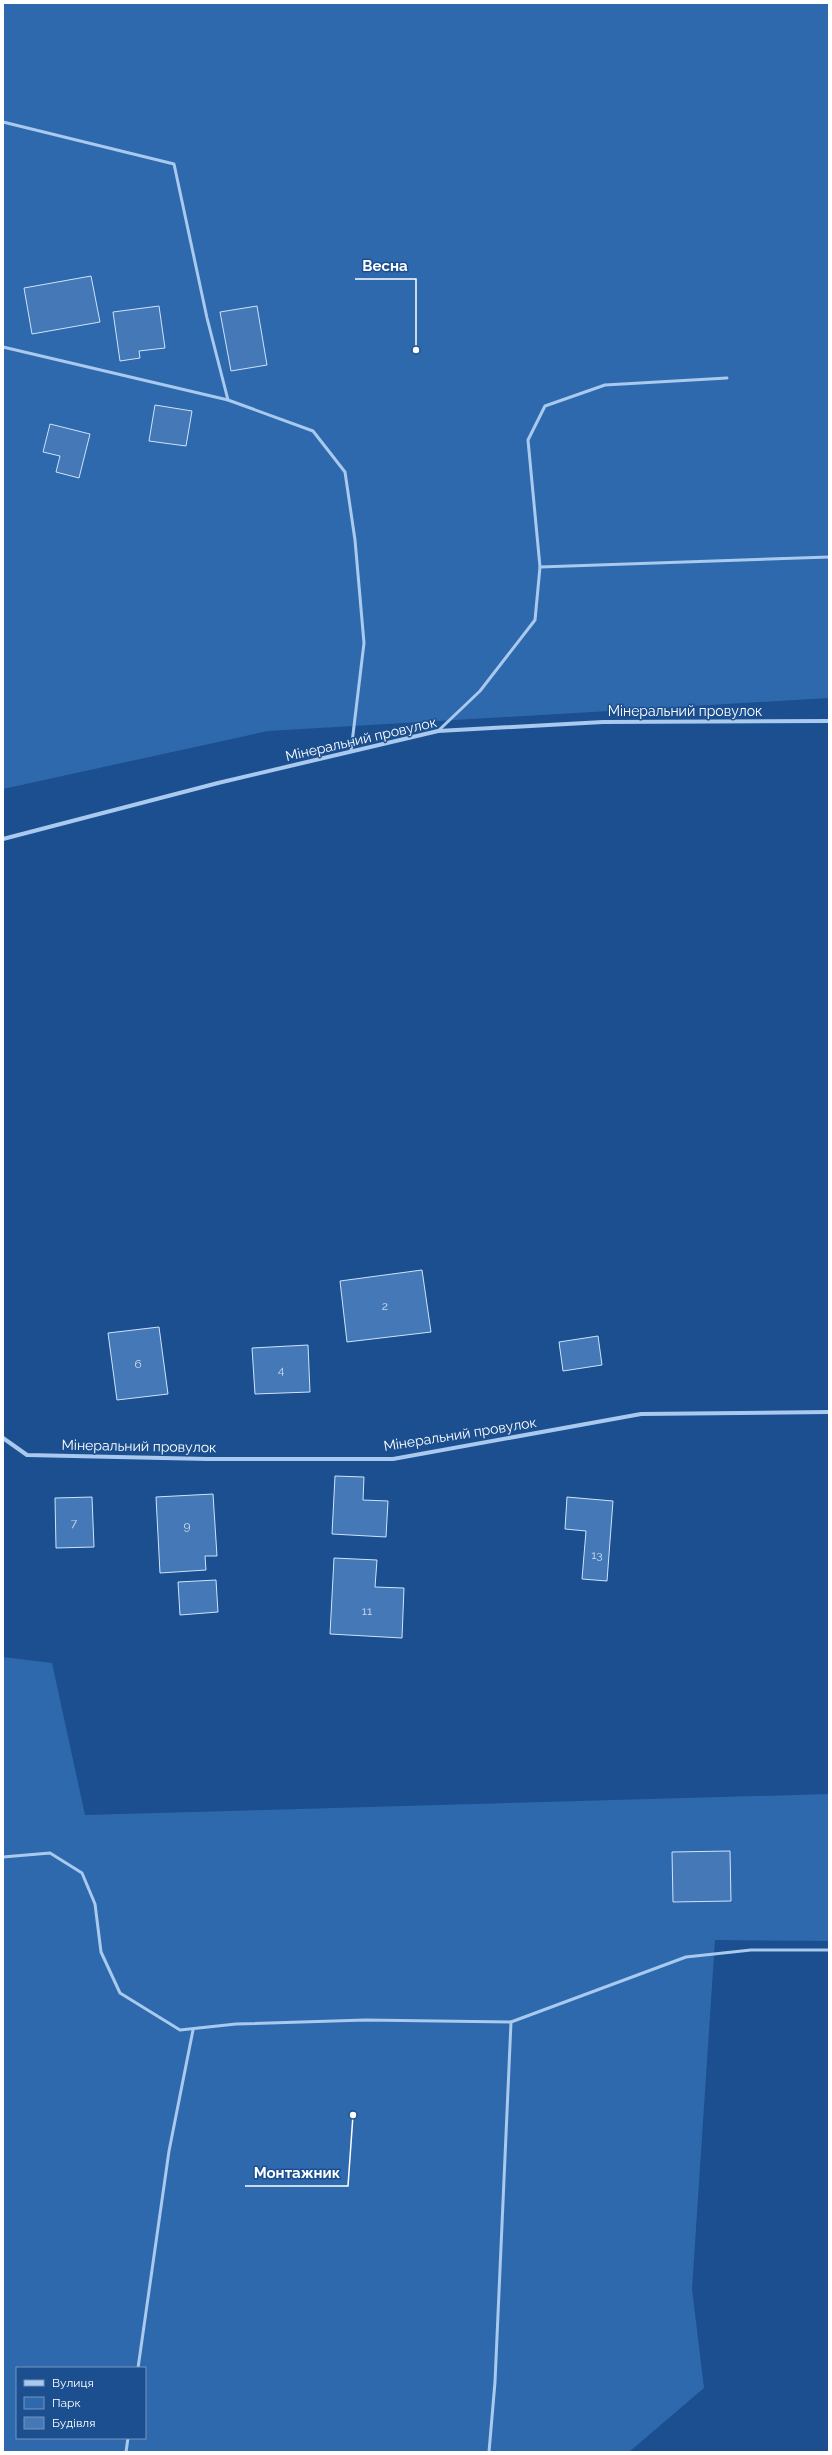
<svg xmlns="http://www.w3.org/2000/svg" width="832" height="2455" viewBox="0 0 832 2455" font-family="Raleway,sans-serif">
<style>
.green{fill:#2e69ad;fill-rule:evenodd}
.building{fill:#4478b7;stroke:#cfe3fa}
.lines{fill:none;stroke-linecap:round;stroke-linejoin:round}
.lane{stroke:#a9c9ee;stroke-width:3}
.street{stroke:#a9c9ee;stroke-width:4}
.labels{text-anchor:middle;dominant-baseline:central;stroke-width:3;stroke-linejoin:round;paint-order:stroke}
.number-label{font-size:12px;fill:#d0dded}
.street-label{font-size:14px;fill:#fff;stroke:#1b4f8f}
.leader{fill:none;stroke:#fff;stroke-width:1.5}
.callout-dot{fill:#fff;stroke:#1b4f8f;stroke-width:1.5}
.callout-label{font-size:15px;text-anchor:middle;font-weight:bold;fill:#fff;stroke:#1b4f8f;stroke-width:3;stroke-linejoin:round;paint-order:stroke}
</style>
<rect width="100%" height="100%" fill="#1b4f8f"/>
<g class="green">
<path d="M3 3H829V698L268 731 3 789Z"/>
<path d="M3 1657 52 1663 85 1815 829 1794V1941L715 1940 692 2289 704 2388 629 2452H3ZM17 2368H145V2438H17Z"/>
</g>
<g class="building">
<path d="M91 276 100 322 32 334 24 288Z"/>
<path d="M159 306 165 348 139 351 140 358 120 361 113 312Z"/>
<path d="M257 306 267 365 231 371 220 312Z"/>
<path d="M155 405 192 411 186 446 149 441Z"/>
<path d="M50 424 90 434 79 478 56 472 60 456 43 452Z"/>
<path d="M422 1270 431 1332 347 1342 340 1281Z"/>
<path d="M159 1327 168 1394 117 1400 108 1333Z"/>
<path d="M598 1336 602 1365 563 1371 559 1342Z"/>
<path d="M308 1345 310 1392 255 1394 252 1348Z"/>
<path d="M335 1476 364 1477 363 1500 388 1501 386 1537 332 1534Z"/>
<path d="M213 1494 217 1556H205L206 1570 160 1573 156 1497Z"/>
<path d="M92 1497 94 1547 56 1548 55 1498Z"/>
<path d="M567 1497 613 1501 607 1581 582 1579 586 1531 565 1529Z"/>
<path d="M334 1558 377 1560 375 1587 404 1588 402 1638 330 1634Z"/>
<path d="M216 1580 218 1612 180 1615 178 1582Z"/>
<path d="M730 1851 731 1901 673 1902 672 1852Z"/>
</g>
<g class="lines">
<g class="lane">
<path d="M3 122 174 164 207 318 228 400"/>
<path d="M3 347 228 400 313 431 345 472 355 540 364 643 351 751"/>
<path d="M540 567 829 557"/>
<path d="M438 731 480 691 535 620 540 567 528 440 545 406 605 385 727 378"/>
<path d="M3 1857 50 1853 82 1873 95 1904 101 1952 120 1993 180 2030 236 2024 365 2020 511 2022 686 1957 751 1950H829"/>
<path d="M138 2368 169 2151 193 2030"/>
<path d="M126 2452 128 2438"/>
<path d="M489 2452 495 2382 511 2022"/>
</g>
<g class="street">
<path d="M3 839 218 783 438 731 603 722 829 721"/>
<path d="M3 1438 27 1455 208 1459H393L641 1414 829 1412"/>
</g>
</g>
<g class="labels">
<g class="number-label">
<text x="385" y="1306">2</text>
<text x="138" y="1364">6</text>
<text x="281" y="1370">4</text>
<text x="74" y="1523">7</text>
<text x="187" y="1526">9</text>
<text x="597" y="1555">13</text>
<text x="367" y="1611">11</text>
</g>
<g class="street-label">
<text x="685" y="711">Мінеральний провулок</text>
<text transform="translate(361 739) rotate(-13)">Мінеральний провулок</text>
<text transform="translate(460 1434) rotate(-9)">Мінеральний провулок</text>
<text transform="translate(139 1446) rotate(1)">Мінеральний провулок</text>
</g>
</g>
<path class="leader" d="M416 350L416 279H355M353 2115L348 2186H245"/>
<g class="callout-dot">
<circle cx="416" cy="350" r="4"/>
<circle cx="353" cy="2115" r="4"/>
</g>
<g class="callout-label">
<text x="385" y="271">Весна</text>
<text x="297" y="2178">Монтажник</text>
</g>
<rect width="832" height="2455" fill="none" stroke="#ffffff" stroke-width="8"/>
<rect x="16" y="2367" width="130" height="72" fill="#1b4f8f" stroke="#7695bc"/>
<rect x="24" y="2380" width="20" height="6" fill="#a9c9ee" stroke="#7695bc"/>
<text x="52" y="2387" font-size="12" fill="#ffffff">Вулиця</text>
<rect x="24" y="2397" width="20" height="12" fill="#2e69ad" stroke="#7695bc"/>
<text x="52" y="2407" font-size="12" fill="#ffffff">Парк</text>
<rect x="24" y="2417" width="20" height="12" fill="#4478b7" stroke="#7695bc"/>
<text x="52" y="2427" font-size="12" fill="#ffffff">Будівля</text>
</svg>
